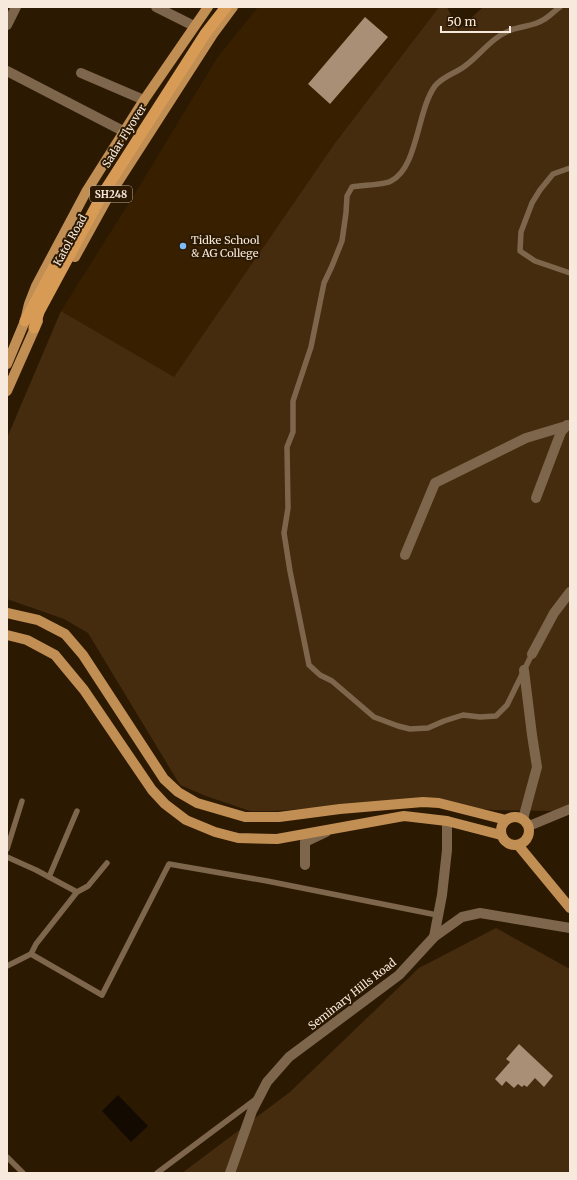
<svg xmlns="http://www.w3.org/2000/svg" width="577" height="1180" viewBox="0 0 577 1180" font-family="Merriweather,serif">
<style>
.built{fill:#371f00}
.green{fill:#452c0f}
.water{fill:#130a02}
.building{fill:#a88f75}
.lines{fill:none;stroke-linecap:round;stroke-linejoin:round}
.service{stroke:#7e664d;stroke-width:5.5}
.minor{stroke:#7e664d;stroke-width:10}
.tertiary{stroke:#7e664d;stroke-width:10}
.primary{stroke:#c18e53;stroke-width:10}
.trunk{stroke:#d89b55;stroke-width:11}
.poi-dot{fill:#7ebdf9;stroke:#2c1902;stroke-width:1.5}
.labels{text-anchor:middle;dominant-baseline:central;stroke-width:4;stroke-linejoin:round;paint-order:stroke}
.shield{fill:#2c1902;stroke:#baab9a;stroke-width:1}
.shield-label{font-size:10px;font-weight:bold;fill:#f7e9db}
.street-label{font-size:11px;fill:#f7e9db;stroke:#2c1902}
.poi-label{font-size:11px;fill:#f7e9db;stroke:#2c1902;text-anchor:start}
</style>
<rect width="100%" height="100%" fill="#2c1902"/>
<path class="built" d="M258 7H439L335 143 174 378 61 311 142 182 217 58Z"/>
<g class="green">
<path d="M439 7H447L458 30 483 7H570V804L560 811 493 810 405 801 275 811H250L206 796 180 785 88 633 64 619 7 599V438L61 311 174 377 335 143Z"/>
<path d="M496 928 570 969V1173H182L290 1092 419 968Z"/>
</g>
<path class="water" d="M118 1095 148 1126 131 1142 102 1111Z"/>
<g class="building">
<path d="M365 17 388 37 330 104 308 84Z"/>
<path d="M519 1044 553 1076 544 1087 535 1078 527 1087 524 1085 522 1087 518 1084 514 1088 506 1081 502 1086 495 1079 510 1062 506 1059Z"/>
</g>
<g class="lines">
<g class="service">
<path d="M570 168 553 174 540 190 532 203 521 232 520 251 535 261 570 273"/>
<path d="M532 654 507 705 496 716 480 717 463 715 444 721 428 728 410 729 398 726 374 717 332 681 320 675 309 665 290 571 284 533 288 508 287 447 293 432V401L311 347 324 283 332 266 342 241 346 213 347 196 352 187C361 185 385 185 391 181 418 168 417 110 435 86 443 76 456 73 465 66 481 54 492 37 511 30 521 26 534 26 543 20 549 17 554 11 560 7"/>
<path d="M7 849 22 801"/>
<path d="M7 857 36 870 77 892 36 944 31 954"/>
<path d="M49 877 77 811"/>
<path d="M77 892 88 886 107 863"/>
<path d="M7 966 31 954 102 995 169 864 267 881 437 915"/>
<path d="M7 1157 23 1173"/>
<path d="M157 1173 256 1099"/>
</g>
<g class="minor">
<path d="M156 7 194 26"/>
<path d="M7 25 16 7"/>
<path d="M7 71 125 132"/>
<path d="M81 73 144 100"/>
<path d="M536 498 561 432 567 425"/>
<path d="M405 555 435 483 526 438 566 426"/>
<path d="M532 654 554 613 570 592"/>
<path d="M523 819 537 767 532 735 524 670"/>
<path d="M305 865V842L326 832"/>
</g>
<g class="tertiary">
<path d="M529 826 570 809"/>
<path d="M434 937 442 895 447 850V821"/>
<path d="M230 1173 252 1111 267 1082 289 1057 399 975 434 937 462 917 480 913 570 928"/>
</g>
<g class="primary">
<path d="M75 257 107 199 213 34 233 7"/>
<path d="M7 364 25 321 29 304 36 286 86 192 144 100 208 7"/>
<path d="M7 391 38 321"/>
<path d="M7 613 38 620 65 634 83 655 164 779 178 792 197 803 245 817H279L340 809 423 802 439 803 506 820"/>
<path d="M7 635 27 640 55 655 84 690 152 790 165 804 186 820 215 832 238 838 277 839 404 816 447 821 501 835"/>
<circle cx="515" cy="831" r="14"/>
<path d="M518 845 570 908"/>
</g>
<g class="trunk">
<path d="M25 321 55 265"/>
<path d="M34 328 39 312 102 195 205 34 226 7"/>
</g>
</g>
<circle class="poi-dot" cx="183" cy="246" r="4"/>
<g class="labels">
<rect class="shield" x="90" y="186" width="42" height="16" rx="3"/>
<g class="shield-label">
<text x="111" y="194">SH248</text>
</g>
<g class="street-label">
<text transform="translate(124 136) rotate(-58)">Sadar Flyover</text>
<text transform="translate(70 240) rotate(-61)">Katol Road</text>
<text transform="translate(352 994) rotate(-38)">Seminary Hills Road</text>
</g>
<g class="poi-label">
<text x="191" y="240">Tidke School<tspan x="191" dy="13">&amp; AG College</tspan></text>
</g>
</g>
<rect width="577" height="1180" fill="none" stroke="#f7e9db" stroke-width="16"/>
<path d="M441 26v6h69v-6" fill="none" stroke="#f7e9db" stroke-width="2"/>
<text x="447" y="26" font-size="12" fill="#f7e9db" stroke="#2c1902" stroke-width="3" paint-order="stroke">50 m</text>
</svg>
